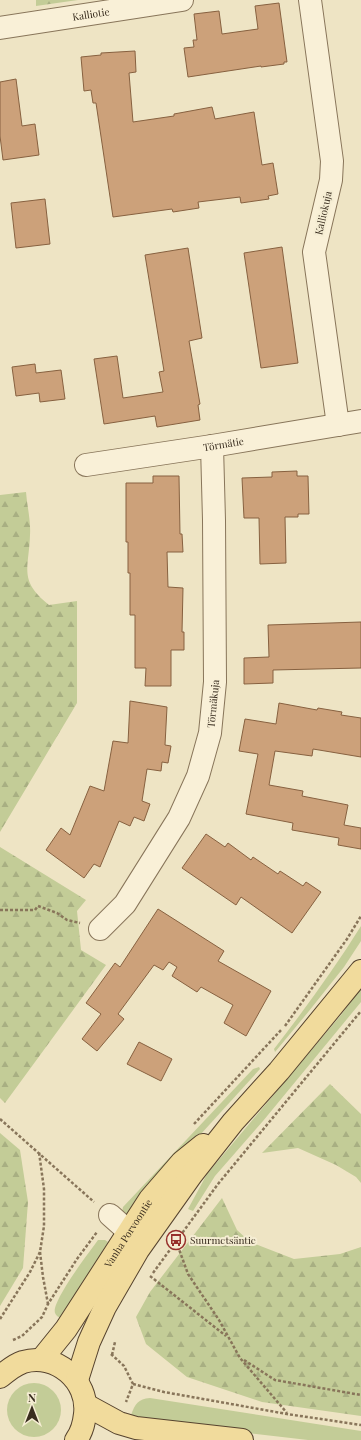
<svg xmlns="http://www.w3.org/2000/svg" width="361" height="1440" viewBox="0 0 361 1440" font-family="'Playfair Display',serif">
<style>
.grass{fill:#c3cc97}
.forest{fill:url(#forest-firs)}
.building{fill:#cca17a;stroke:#876140}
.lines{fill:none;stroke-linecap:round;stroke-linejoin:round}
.minor-casing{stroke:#88755a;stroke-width:24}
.major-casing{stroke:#56432e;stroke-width:24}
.path{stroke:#88755a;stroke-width:2.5;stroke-dasharray:3 2;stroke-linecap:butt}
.minor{stroke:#f9f0d7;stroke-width:22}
.major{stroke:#f1db9c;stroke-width:22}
.labels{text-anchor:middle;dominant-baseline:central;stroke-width:4;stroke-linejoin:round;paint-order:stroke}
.street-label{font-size:10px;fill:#382c1e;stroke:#f5edd3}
.poi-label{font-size:10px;fill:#382c1e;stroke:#f5edd3;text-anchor:start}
</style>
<defs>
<pattern id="forest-firs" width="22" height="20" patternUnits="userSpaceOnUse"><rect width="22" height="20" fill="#c3cc97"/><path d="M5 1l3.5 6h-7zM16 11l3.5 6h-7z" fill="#a8af82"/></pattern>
</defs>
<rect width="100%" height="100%" fill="#eee4c4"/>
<g class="grass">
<path d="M361 926V941L344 967 309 1011 275 1052 274 1049C305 1009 334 969 361 926Z"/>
<path d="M361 988V1002L263 1121 215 1176 193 1211 188 1209 207 1174 341 1015Z"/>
<path d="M259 1067 260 1069 129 1213 126 1214H124L122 1212 123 1207 253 1069Z"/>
<path d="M98 1240H105L108 1242 78 1291 62 1319C59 1317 56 1316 55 1313 51 1302 90 1251 98 1240Z"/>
<circle cx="34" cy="1410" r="27"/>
<path d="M150 1398 361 1431V1440H308L167 1424 131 1415C135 1404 138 1399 150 1398Z"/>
</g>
<g class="forest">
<path d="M36 0H78L36 6Z"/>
<path d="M26 492C27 506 31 521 30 535 29 569 18 580 49 605L77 601V703L0 832V495Z"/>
<path d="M0 847 86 900 77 911 81 950 106 965 5 1103 0 1098Z"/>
<path d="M330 1084 361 1114V1183L356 1177 336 1165 298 1148 262 1153Z"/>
<path d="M0 1133 20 1150 28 1202 23 1268 0 1306Z"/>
<path d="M222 1198 237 1230 250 1242 294 1259 340 1254 361 1247V1416L262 1402 187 1377 146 1344 136 1317 150 1292Z"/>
</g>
<g class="building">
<path d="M279 3 287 62H284V64L261 67V66L188 77 184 48 194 47 193 40H197L194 14 219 11 222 34 258 29 255 6Z"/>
<path d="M135 51 136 72 129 73 133 122 174 116V114L212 107 215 119 254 112 262 165 273 163 278 194 268 196 269 199 241 203 240 197 198 202 199 208 173 212 172 209 113 217 96 103H93L91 90 84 91 81 57 101 55V53Z"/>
<path d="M16 79 22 126 35 124 39 155 3 160 0 136V82Z"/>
<path d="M45 199 50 244 16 248 11 203Z"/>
<path d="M282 247 298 363 261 368 244 253Z"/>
<path d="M188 248 202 338 189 341 200 404 198 405 200 420 157 427 155 416 104 424 94 359 117 356 123 398 163 392 159 372 164 371 145 255Z"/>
<path d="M35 364 36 373 61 370 65 399 40 402 39 393 16 396 12 367Z"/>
<path d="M297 471V476H308L309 514H298V517H285L286 563 260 564 259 518H244L242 478 272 477V472Z"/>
<path d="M153 476H179L180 534H182L183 552H167L168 587 183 588 182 632H184V650H171V686H145L146 668H135V615H130V573H128V542H126V483H153Z"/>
<path d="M361 622V668L273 670V683L244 684V658L269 657 268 625Z"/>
<path d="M130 701 167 707 165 745 171 746 168 763 162 762 161 771 147 769 142 801 150 804 144 821 134 817 130 826 119 821 100 867 94 864 84 878 46 850 61 828 70 835 90 786 104 791 113 741 128 743Z"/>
<path d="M279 703 317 710 318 708 342 712 341 715 361 718V757L313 749 312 756 275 751 269 785 303 791 302 796 348 805 344 825 361 828V849L338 845 339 838 292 830 293 823 246 814 258 754 239 751 245 719 276 724Z"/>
<path d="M206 834 225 847 228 843 251 860 253 857 278 874 280 871 303 886 306 882 321 892 292 933 241 897 236 905 182 868Z"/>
<path d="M158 909 224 951 218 961 271 991 246 1036 224 1023 233 1005 201 987 197 992 172 976 177 967 169 962 163 970 154 965 118 1014 124 1019 97 1051 82 1039 101 1014 86 1003 115 963 120 967Z"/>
<path d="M139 1042 172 1059 161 1081 127 1064Z"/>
</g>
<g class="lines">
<defs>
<g id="minor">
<path d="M310 0 332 161 331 180 314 252 338 425"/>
<path id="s1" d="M0 28 182 0"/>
<path id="s2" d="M86 465 212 446 361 421"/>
<path id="s3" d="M100 929 125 904 179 818 198 776 210 733 215 682 214 520 212 446"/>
<path d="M110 1215 128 1231"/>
</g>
<g id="major">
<path id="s4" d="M41 1360 66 1329 150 1199 182 1162 203 1145"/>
<path d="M0 1377C7 1371 14 1365 23 1362 56 1352 89 1381 85 1414 84 1424 82 1432 76 1440"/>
<path d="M77 1380 89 1342 105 1307 138 1250 192 1174 233 1122 279 1071 361 971"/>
<path d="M86 1405 119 1423 136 1428 242 1440"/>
</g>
</defs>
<use href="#minor" class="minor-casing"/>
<use href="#major" class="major-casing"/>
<g class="path">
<path d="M0 910H35L38 906 57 913 67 920 80 923"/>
<path d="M285 1026 347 939 361 916"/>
<path d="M0 1119 94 1202"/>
<path d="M194 1124 282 1029"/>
<path d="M176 1241 188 1274 219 1320 240 1358 287 1413"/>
<path d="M40 1252 43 1277 48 1304"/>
<path d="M153 1273 218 1184 361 1011"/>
<path d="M150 1276 226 1336"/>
<path d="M0 1319 30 1272 40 1252 44 1226V1189L39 1152"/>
<path d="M13 1340 22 1336 42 1317 48 1304 77 1259 97 1232"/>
<path d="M111 1354 124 1366 133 1384 126 1402"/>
<path d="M112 1355 115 1342"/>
<path d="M244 1360 275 1380 361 1395"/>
<path d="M133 1384 164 1392 287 1414 361 1425"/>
</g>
<use href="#minor" class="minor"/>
<use href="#major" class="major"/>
</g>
<defs>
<symbol id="bus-ring" viewBox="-11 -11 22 22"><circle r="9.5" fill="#f5edd3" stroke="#97302b" stroke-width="1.5"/><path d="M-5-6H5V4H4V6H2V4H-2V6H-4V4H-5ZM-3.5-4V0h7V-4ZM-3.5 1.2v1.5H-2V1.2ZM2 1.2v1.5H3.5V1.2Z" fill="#97302b"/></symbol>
</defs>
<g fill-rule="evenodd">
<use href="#bus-ring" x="165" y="1229" width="22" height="22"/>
</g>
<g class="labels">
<g class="street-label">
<text stroke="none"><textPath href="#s1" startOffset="92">Kalliotie</textPath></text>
<text transform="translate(323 213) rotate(-77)">Kalliokuja</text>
<text stroke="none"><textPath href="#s2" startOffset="139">Törmätie</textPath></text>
<text stroke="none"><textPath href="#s3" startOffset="257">Törmäkuja</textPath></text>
<text stroke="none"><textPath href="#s4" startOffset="154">Vanha Porvoontie</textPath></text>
</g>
<g class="poi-label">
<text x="190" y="1240">Suurmetsäntie</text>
</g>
</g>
<g transform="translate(32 1408)" stroke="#f5edd3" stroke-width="3" paint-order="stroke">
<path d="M0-3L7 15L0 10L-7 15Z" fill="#382c1e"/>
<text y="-6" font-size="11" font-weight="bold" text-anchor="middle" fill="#382c1e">N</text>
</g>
</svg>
